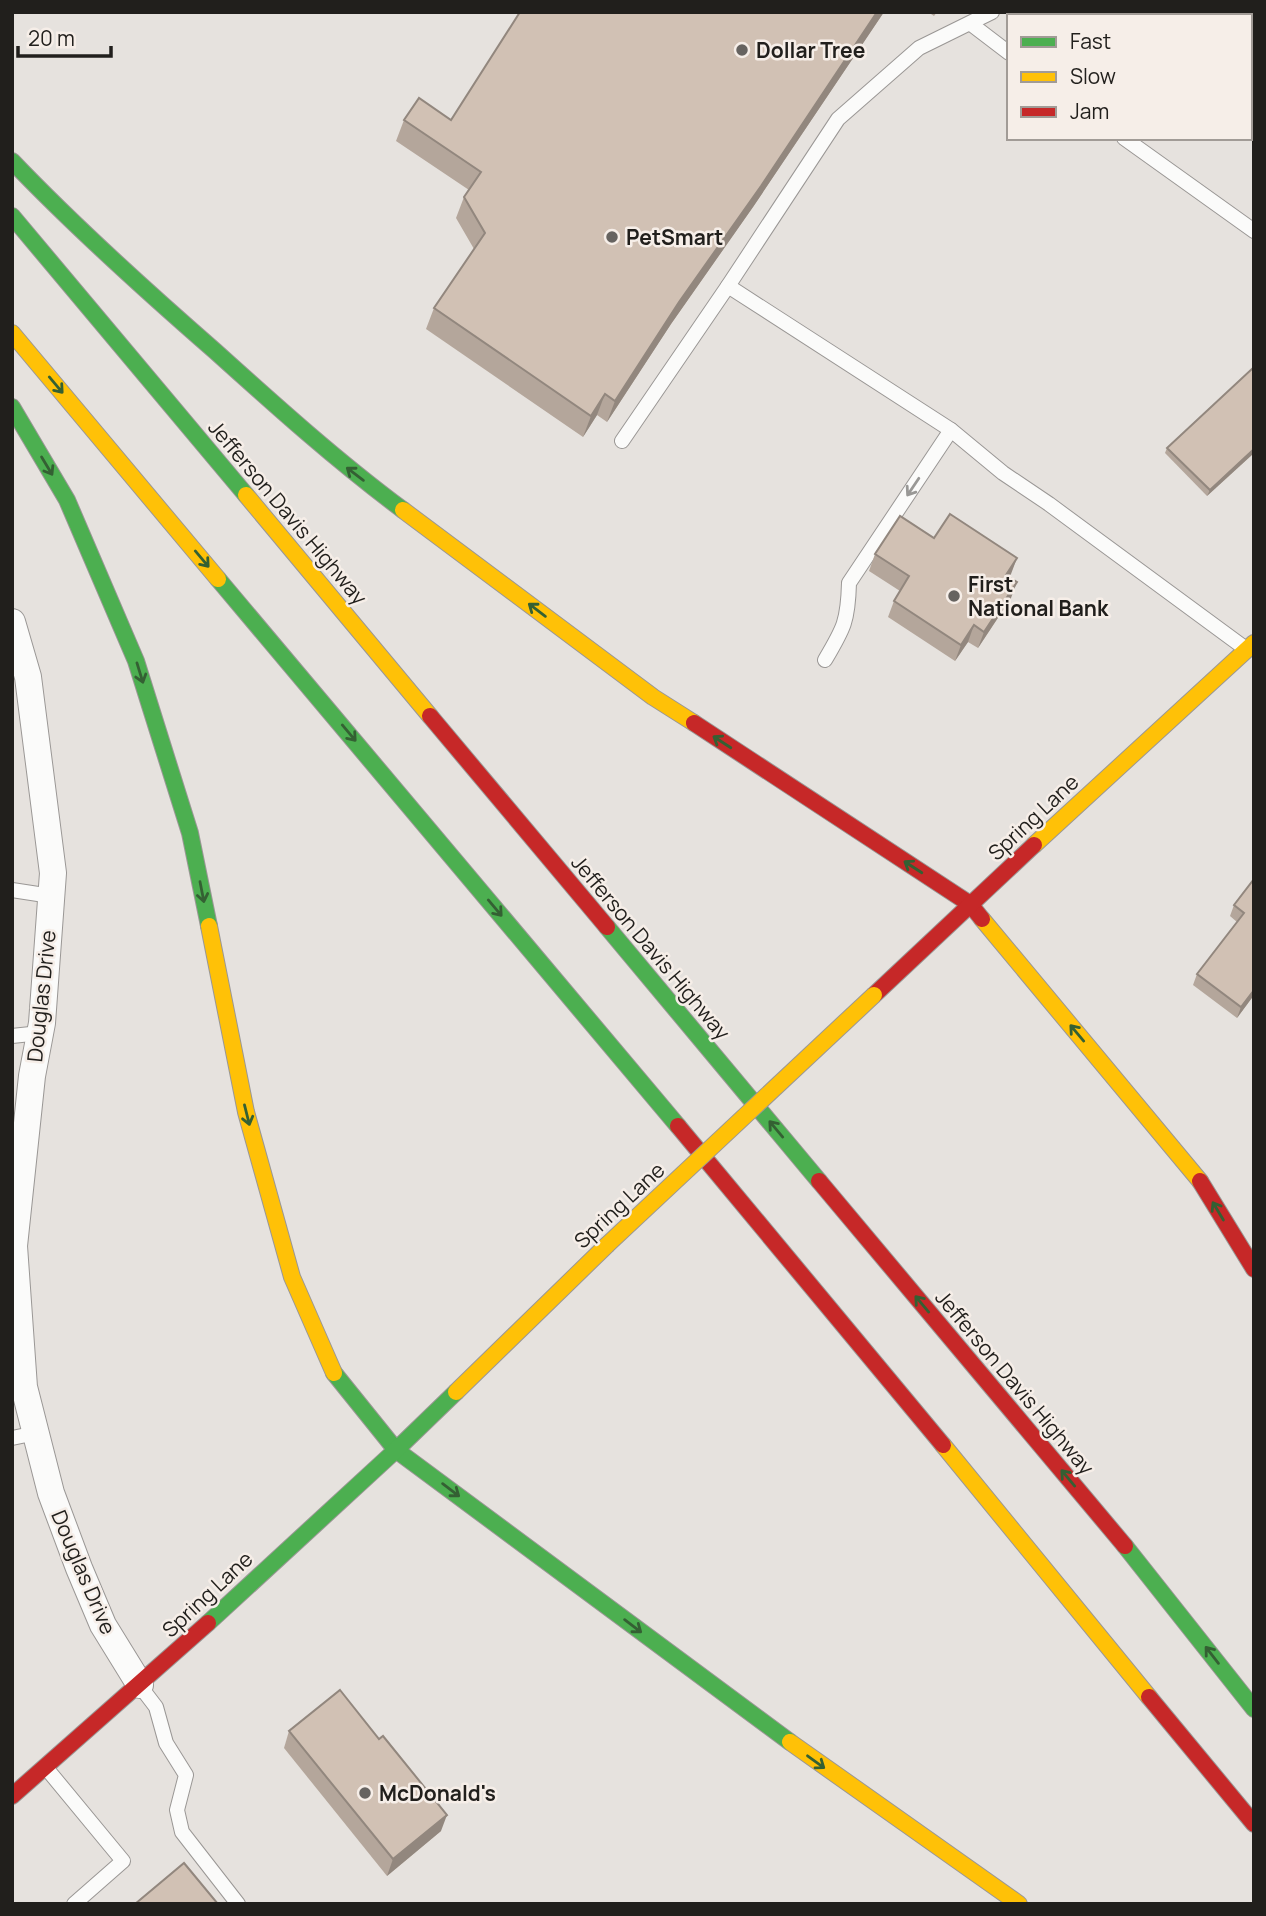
<svg xmlns="http://www.w3.org/2000/svg" width="1266" height="1916" viewBox="0 0 1266 1916" font-family="Manrope,sans-serif">
<style>
.lines{fill:none;stroke-linecap:round;stroke-linejoin:round}
.lane-casing{stroke:#9a9795;stroke-width:16}
.street-casing{stroke:#9a9795;stroke-width:28}
.fast-casing{stroke:#9a9795;stroke-width:18}
.slow-casing{stroke:#9a9795;stroke-width:18}
.jam-casing{stroke:#9a9795;stroke-width:18}
.lane{stroke:#fbfbfa;stroke-width:14}
.street{stroke:#fbfbfa;stroke-width:26}
.fast{stroke:#4caf50;stroke-width:16}
.slow{stroke:#ffc107;stroke-width:16}
.jam{stroke:#c62828;stroke-width:16}
.slow-bridge-casing{stroke:#9a9795;stroke-width:18;stroke-linecap:butt}
.slow-bridge{stroke:#ffc107;stroke-width:16}
.wall{fill:#b4a69b}
.shaded-wall{fill:#92877e}
.building{fill:#d1c1b4;stroke:#92877e;stroke-width:2}
.oneway{stroke:#346033}
.oneway2{stroke:#999896}
.poi-dot{fill:#666360;stroke:#f6eee8;stroke-width:2.5}
.labels{text-anchor:middle;dominant-baseline:central;stroke-width:5;stroke-linejoin:round;paint-order:stroke}
.poi-label{font-size:21px;font-weight:bold;fill:#211f1c;stroke:#f6eee8;text-anchor:start}
.street-label{font-size:21px;fill:#211f1c;stroke:#f6eee8}
</style>
<rect width="100%" height="100%" fill="#e6e2de"/>
<g class="lines">
<defs>
<g id="lane">
<path d="M971 24 1009 53"/>
<path d="M1124 138 1254 231"/>
<path d="M728 286 951 430 1003 473 1049 504 1246 649"/>
<path d="M622 441 728 286 838 119 919 48 992 12"/>
<path d="M825 660C844 628 848 621 849 583L951 430"/>
<path d="M12 890 51 896"/>
<path d="M12 1036 40 1033"/>
<path d="M12 1438 36 1433"/>
<path d="M140 1686 156 1707 166 1743 186 1775 177 1810 182 1832 238 1904"/>
<path d="M47 1769 123 1861 74 1904"/>
</g>
<path id="street" d="M12 622 28 677 53 873 42 1023 32 1076 14 1246 24 1387 51 1493 79 1568 103 1625 140 1685"/>
<g id="fast">
<path d="M12 161C76 228 145 290 215 351 276 406 337 461 403 510"/>
<path d="M12 216 246 495"/>
<path d="M12 407 67 500 136 661 190 833 209 926"/>
<path d="M218 579 678 1126"/>
<path d="M607 927 819 1181"/>
<path d="M334 1373 396 1450 790 1742"/>
<path d="M1125 1546 1254 1709"/>
<path d="M208 1623 396 1450 456 1392"/>
</g>
<g id="slow">
<path d="M12 333 218 579"/>
<path d="M246 495 430 716"/>
<path d="M403 510 653 697 694 723"/>
<path d="M1034 845 1254 643"/>
<path d="M982 919 1200 1181"/>
<path d="M209 926 246 1112 292 1277 334 1373"/>
<path d="M456 1392 607 1245"/>
<path d="M943 1445 1149 1697"/>
<path d="M790 1742 1019 1904"/>
</g>
<g id="jam">
<path d="M430 716 607 927"/>
<path d="M694 723 970 904 982 919"/>
<path d="M874 995 1034 845"/>
<path d="M678 1126 943 1445"/>
<path d="M819 1181 1125 1546"/>
<path d="M1200 1181 1254 1269"/>
<path d="M1149 1697 1254 1824"/>
<path d="M12 1796 208 1623"/>
</g>
</defs>
<use href="#lane" class="lane-casing"/>
<use href="#street" class="street-casing"/>
<use href="#fast" class="fast-casing"/>
<use href="#slow" class="slow-casing"/>
<use href="#jam" class="jam-casing"/>
<use href="#lane" class="lane"/>
<use href="#street" class="street"/>
<use href="#fast" class="fast"/>
<use href="#slow" class="slow"/>
<use href="#jam" class="jam"/>
<defs>
<path id="slow-bridge" d="M607 1245 874 995"/>
</defs>
<use href="#slow-bridge" class="slow-bridge-casing"/>
<use href="#slow-bridge" class="slow-bridge"/>
</g>
<g class="wall">
<path d="M520 12H884L753 207 671 324 607 422 597 415 583 437 426 329 434 308 474 249 456 218 464 197 469 190 396 141 404 120H451Z"/>
<path d="M928 12H937L934 16Z"/>
<path d="M1254 367V453L1207 496 1165 453 1167 448Z"/>
<path d="M934 538 1017 558 1009 577 1011 598 978 648 968 642 955 661 888 617 894 601 900 591 869 571 875 554Z"/>
<path d="M1254 879V995L1237 1018 1193 985 1197 974 1237 922 1230 916 1234 905Z"/>
<path d="M289 1731 441 1831 387 1876 284 1748Z"/>
</g>
<g class="shaded-wall">
<path d="M877 12H884L753 207 671 324 607 422 615 401 679 302Z"/>
<path d="M605 394 597 415 583 437 591 416Z"/>
<path d="M1254 449V453L1207 496 1210 490Z"/>
<path d="M1017 558 1011 574 1000 591 1006 575Z"/>
<path d="M1017 582 1011 598 978 648 984 632Z"/>
<path d="M974 625 968 642 955 661 961 645Z"/>
<path d="M1254 990V995L1237 1018 1241 1007Z"/>
<path d="M447 1815 441 1831 387 1876 393 1859Z"/>
</g>
<g class="building">
<path d="M520 12H877L761 186 679 302 615 401 605 394 591 416 434 308 485 233 464 197 481 172 404 120 419 98 451 120Z"/>
<path d="M1254 367V449L1210 490 1167 448Z"/>
<path d="M950 514 1017 558 1006 575 1017 582 984 632 974 625 961 645 894 601 909 576 875 554 900 516 934 538Z"/>
<path d="M1254 879V990L1241 1007 1197 974 1244 913 1234 905Z"/>
<path d="M340 1690 379 1739 383 1736 447 1815 393 1859 289 1731Z"/>
<path d="M184 1863 218 1904H135Z"/>
</g>
<defs><path id="oneway-shaft" d="M-6 0H5M1.5-3L5.5 0L1.5 3" fill="none" stroke-width="1.6" stroke-linecap="round" stroke-linejoin="round" transform="scale(1.75)"/></defs>
<g class="oneway">
<use href="#oneway-shaft" transform="translate(56 385) rotate(50)"/>
<use href="#oneway-shaft" transform="translate(47 466) rotate(59)"/>
<use href="#oneway-shaft" transform="translate(355 474) rotate(-143)"/>
<use href="#oneway-shaft" transform="translate(202 559) rotate(50)"/>
<use href="#oneway-shaft" transform="translate(537 610) rotate(-143)"/>
<use href="#oneway-shaft" transform="translate(140 673) rotate(73)"/>
<use href="#oneway-shaft" transform="translate(349 733) rotate(50)"/>
<use href="#oneway-shaft" transform="translate(722 742) rotate(-147)"/>
<use href="#oneway-shaft" transform="translate(913 867) rotate(-147)"/>
<use href="#oneway-shaft" transform="translate(202 892) rotate(79)"/>
<use href="#oneway-shaft" transform="translate(495 908) rotate(50)"/>
<use href="#oneway-shaft" transform="translate(1077 1033) rotate(-130)"/>
<use href="#oneway-shaft" transform="translate(247 1115) rotate(76)"/>
<use href="#oneway-shaft" transform="translate(776 1129) rotate(-130)"/>
<use href="#oneway-shaft" transform="translate(1218 1211) rotate(-121)"/>
<use href="#oneway-shaft" transform="translate(922 1304) rotate(-130)"/>
<use href="#oneway-shaft" transform="translate(1068 1478) rotate(-130)"/>
<use href="#oneway-shaft" transform="translate(451 1490) rotate(37)"/>
<use href="#oneway-shaft" transform="translate(633 1626) rotate(37)"/>
<use href="#oneway-shaft" transform="translate(1212 1655) rotate(-128)"/>
<use href="#oneway-shaft" transform="translate(816 1762) rotate(36)"/>
</g>
<use class="oneway2" href="#oneway-shaft" transform="translate(913 487) rotate(124)"/>
<g class="poi-dot">
<circle cx="742" cy="50" r="7"/>
<circle cx="612" cy="237" r="7"/>
<circle cx="954" cy="596" r="7"/>
<circle cx="365" cy="1793" r="7"/>
</g>
<g class="labels">
<g class="poi-label">
<text x="756" y="50">Dollar Tree</text>
<text x="626" y="237">PetSmart</text>
<text x="968" y="584">First<tspan x="968" dy="24">National Bank</tspan></text>
<text x="379" y="1793">McDonald's</text>
</g>
<g class="street-label">
<text transform="translate(288 512) rotate(50)">Jefferson Davis Highway</text>
<text transform="translate(1033 817) rotate(-43)">Spring Lane</text>
<text transform="translate(651 947) rotate(50)">Jefferson Davis Highway</text>
<text transform="translate(41 996) rotate(-84)">Douglas Drive</text>
<text transform="translate(619 1205) rotate(-43)">Spring Lane</text>
<text transform="translate(1015 1382) rotate(50)">Jefferson Davis Highway</text>
<text transform="translate(84 1572) rotate(67)">Douglas Drive</text>
<text transform="translate(207 1594) rotate(-43)">Spring Lane</text>
</g>
</g>
<rect width="1266" height="1916" fill="none" stroke="#211f1c" stroke-width="28"/>
<rect x="1007" y="14" width="245" height="126" fill="#f6eee8" stroke="#a19b96" stroke-width="2"/>
<rect x="1021" y="37" width="35" height="10" fill="#4caf50" stroke="#a19b96" stroke-width="2"/>
<text x="1070" y="49" font-size="21" fill="#211f1c">Fast</text>
<rect x="1021" y="72" width="35" height="10" fill="#ffc107" stroke="#a19b96" stroke-width="2"/>
<text x="1070" y="84" font-size="21" fill="#211f1c">Slow</text>
<rect x="1021" y="107" width="35" height="10" fill="#c62828" stroke="#a19b96" stroke-width="2"/>
<text x="1070" y="119" font-size="21" fill="#211f1c">Jam</text>
<path d="M18 46v10h93v-10" fill="none" stroke="#211f1c" stroke-width="3.5"/>
<text x="28" y="46" font-size="21" fill="#211f1c" stroke="#f6eee8" stroke-width="5" paint-order="stroke">20 m</text>
</svg>
